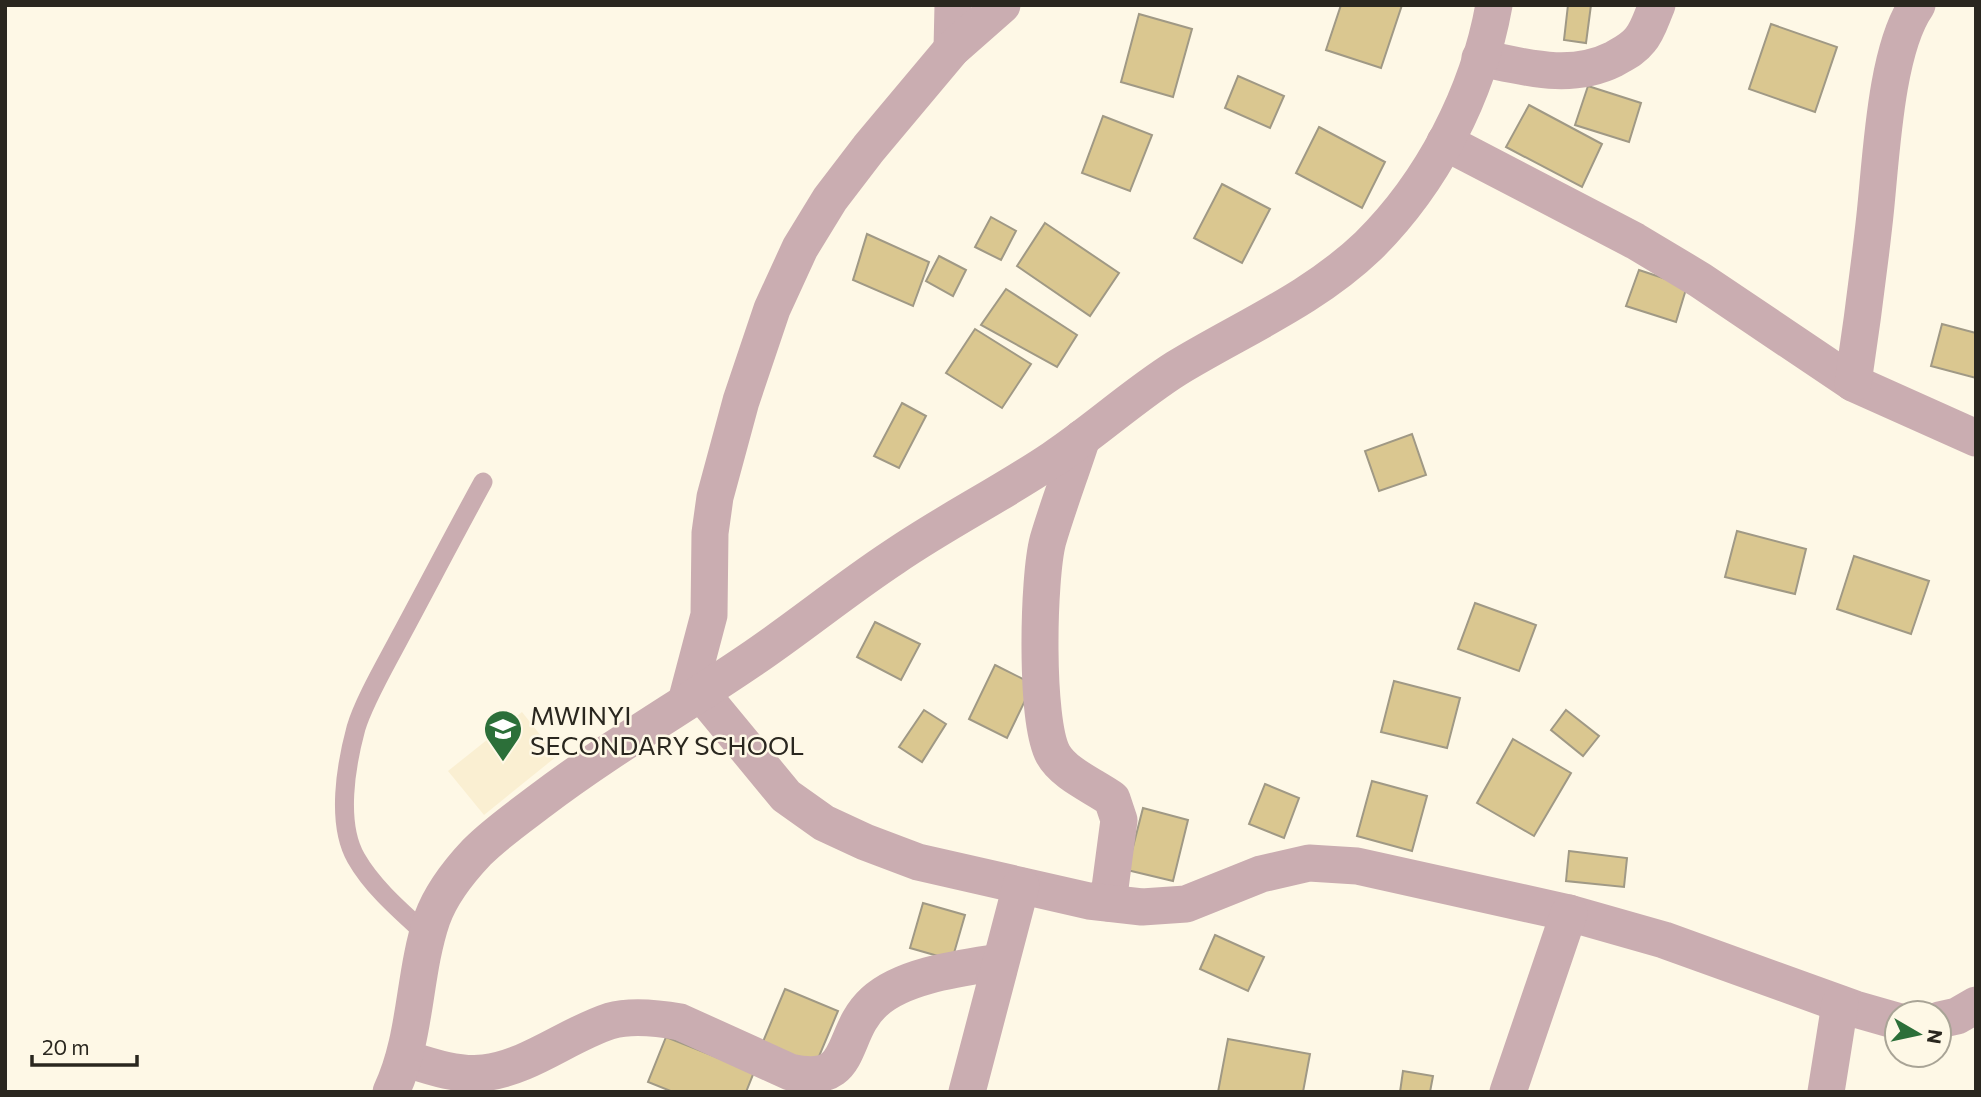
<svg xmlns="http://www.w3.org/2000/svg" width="1981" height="1097" viewBox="0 0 1981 1097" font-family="Commissioner,sans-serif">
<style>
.built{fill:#faefd2}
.building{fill:#dac790;stroke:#a09985;stroke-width:2}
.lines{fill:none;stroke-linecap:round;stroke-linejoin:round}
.lane{stroke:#caadb1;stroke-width:19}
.street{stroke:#caadb1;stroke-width:37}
.labels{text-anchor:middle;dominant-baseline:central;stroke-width:5;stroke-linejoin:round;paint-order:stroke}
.poi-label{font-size:26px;fill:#2a271f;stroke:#fef8e6;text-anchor:start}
</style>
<rect width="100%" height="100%" fill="#fef8e6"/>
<path class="built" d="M522 712 557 756 484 815 448 771Z"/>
<g class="building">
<path d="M1341 5H1402L1381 68 1326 50Z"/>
<path d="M1568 5H1591L1586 43 1564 40Z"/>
<path d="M1139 14 1192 29 1173 97 1121 82Z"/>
<path d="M1771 24 1837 47 1815 112 1749 89Z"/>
<path d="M1238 76 1284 96 1270 128 1225 108Z"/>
<path d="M1588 86 1641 103 1629 142 1575 125Z"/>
<path d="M1529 105 1602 144 1582 187 1506 147Z"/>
<path d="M1103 116 1152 135 1130 191 1082 173Z"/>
<path d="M1319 127 1385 162 1362 208 1296 173Z"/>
<path d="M1222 184 1270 209 1242 263 1194 238Z"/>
<path d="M991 217 1016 231 1001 260 975 247Z"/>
<path d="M1045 223 1119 273 1090 316 1017 266Z"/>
<path d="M867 234 929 262 913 306 853 280Z"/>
<path d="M939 256 966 270 953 296 926 281Z"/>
<path d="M1639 270 1687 286 1676 322 1626 306Z"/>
<path d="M1006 289 1077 335 1057 367 981 325Z"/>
<path d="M1942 324 1976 333V378L1931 366Z"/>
<path d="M975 329 1031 364 1002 408 946 373Z"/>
<path d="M902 403 926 416 899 468 874 456Z"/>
<path d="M1412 434 1426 475 1379 491 1365 451Z"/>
<path d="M1737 531 1806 549 1795 594 1725 577Z"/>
<path d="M1854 556 1929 581 1911 634 1837 609Z"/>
<path d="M1475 603 1536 625 1519 671 1458 649Z"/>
<path d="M875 622 920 644 901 680 857 657Z"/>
<path d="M995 665 1033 684 1007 738 969 719Z"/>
<path d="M1394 681 1460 698 1447 748 1381 732Z"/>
<path d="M924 710 946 724 922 762 899 747Z"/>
<path d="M1566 710 1599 736 1583 756 1551 730Z"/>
<path d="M1513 739 1571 773 1534 836 1477 803Z"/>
<path d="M1372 781 1427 796 1412 851 1357 836Z"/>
<path d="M1265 784 1299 798 1284 838 1249 824Z"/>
<path d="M1143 808 1188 820 1173 881 1127 870Z"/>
<path d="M1569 851 1627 858 1624 887 1566 881Z"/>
<path d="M923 903 965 915 952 960 910 948Z"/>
<path d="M1215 935 1264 957 1248 991 1200 969Z"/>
<path d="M785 989 838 1011 815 1066 762 1044Z"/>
<path d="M666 1037 754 1072 746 1092H673L648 1082Z"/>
<path d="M1228 1039 1310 1054 1303 1092H1218Z"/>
<path d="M1403 1071 1433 1076 1430 1092H1400Z"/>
</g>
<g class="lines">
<path class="lane" d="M428 936C403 913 373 888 356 858 336 823 346 765 356 728 364 701 387 662 400 637 428 585 455 533 483 482"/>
<g class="street">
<path d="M952 49 953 5"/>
<path d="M1480 58C1525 67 1570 81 1614 59 1624 53 1633 49 1640 40 1648 31 1652 16 1657 5"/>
<path d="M1445 142 1635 241 1700 280 1853 383 1976 438"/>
<path d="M1853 383C1861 330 1868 277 1874 224 1881 166 1884 52 1917 5"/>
<path d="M1082 438C1071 472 1058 506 1048 540 1038 577 1035 721 1053 754 1064 774 1094 786 1112 799L1119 820 1108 903"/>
<path d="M701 693 786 796 824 823 865 842 918 862 1089 901 1142 907 1186 904 1261 874 1309 863 1357 866 1569 913 1664 940 1855 1009 1897 1021"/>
<path d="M686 702 709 615 710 533 715 497 741 401 772 309 800 248 830 199 869 148 952 49 1002 5"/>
<path d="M1939 1020 1957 1016 1976 1005"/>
<path d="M404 1058C429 1066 457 1076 484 1073 530 1067 567 1035 610 1021 631 1015 658 1018 680 1022L790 1072C857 1087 838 1035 874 1002 903 975 962 968 1000 962"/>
<path d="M391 1092C417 1037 413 975 432 919 441 894 459 871 477 852 496 833 519 817 540 801 607 750 680 708 749 661 798 628 844 590 894 557 945 522 1001 494 1053 459 1095 431 1134 395 1177 368 1241 329 1313 299 1368 246 1432 183 1478 94 1494 5"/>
<path d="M967 1092 1021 886"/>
<path d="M1508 1092 1569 913"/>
<path d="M1826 1092 1840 1004"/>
</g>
</g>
<defs>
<symbol id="school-pin" viewBox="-11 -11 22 30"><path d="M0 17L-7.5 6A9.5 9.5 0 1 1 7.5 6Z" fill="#2c6f39" stroke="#fef8e6"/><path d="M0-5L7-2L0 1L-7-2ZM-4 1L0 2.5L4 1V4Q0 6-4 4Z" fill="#fff"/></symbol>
</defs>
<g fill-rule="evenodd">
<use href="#school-pin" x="481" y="707" width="44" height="60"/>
</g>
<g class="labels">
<g class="poi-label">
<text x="530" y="714">MWINYI<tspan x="530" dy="30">SECONDARY SCHOOL</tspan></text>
</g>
</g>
<rect width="1981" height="1097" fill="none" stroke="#2a271f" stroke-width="14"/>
<g transform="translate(1918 1034) rotate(99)"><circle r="33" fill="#fef8e6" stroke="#a9a496" stroke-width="2"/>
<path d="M0-5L12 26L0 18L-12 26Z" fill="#2c6f39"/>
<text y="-10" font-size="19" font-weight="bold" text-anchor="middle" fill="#2a271f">N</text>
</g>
<path d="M32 1055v10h105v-10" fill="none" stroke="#2a271f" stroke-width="3.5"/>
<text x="42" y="1055" font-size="21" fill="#2a271f" stroke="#fef8e6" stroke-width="5" paint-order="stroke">20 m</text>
</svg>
